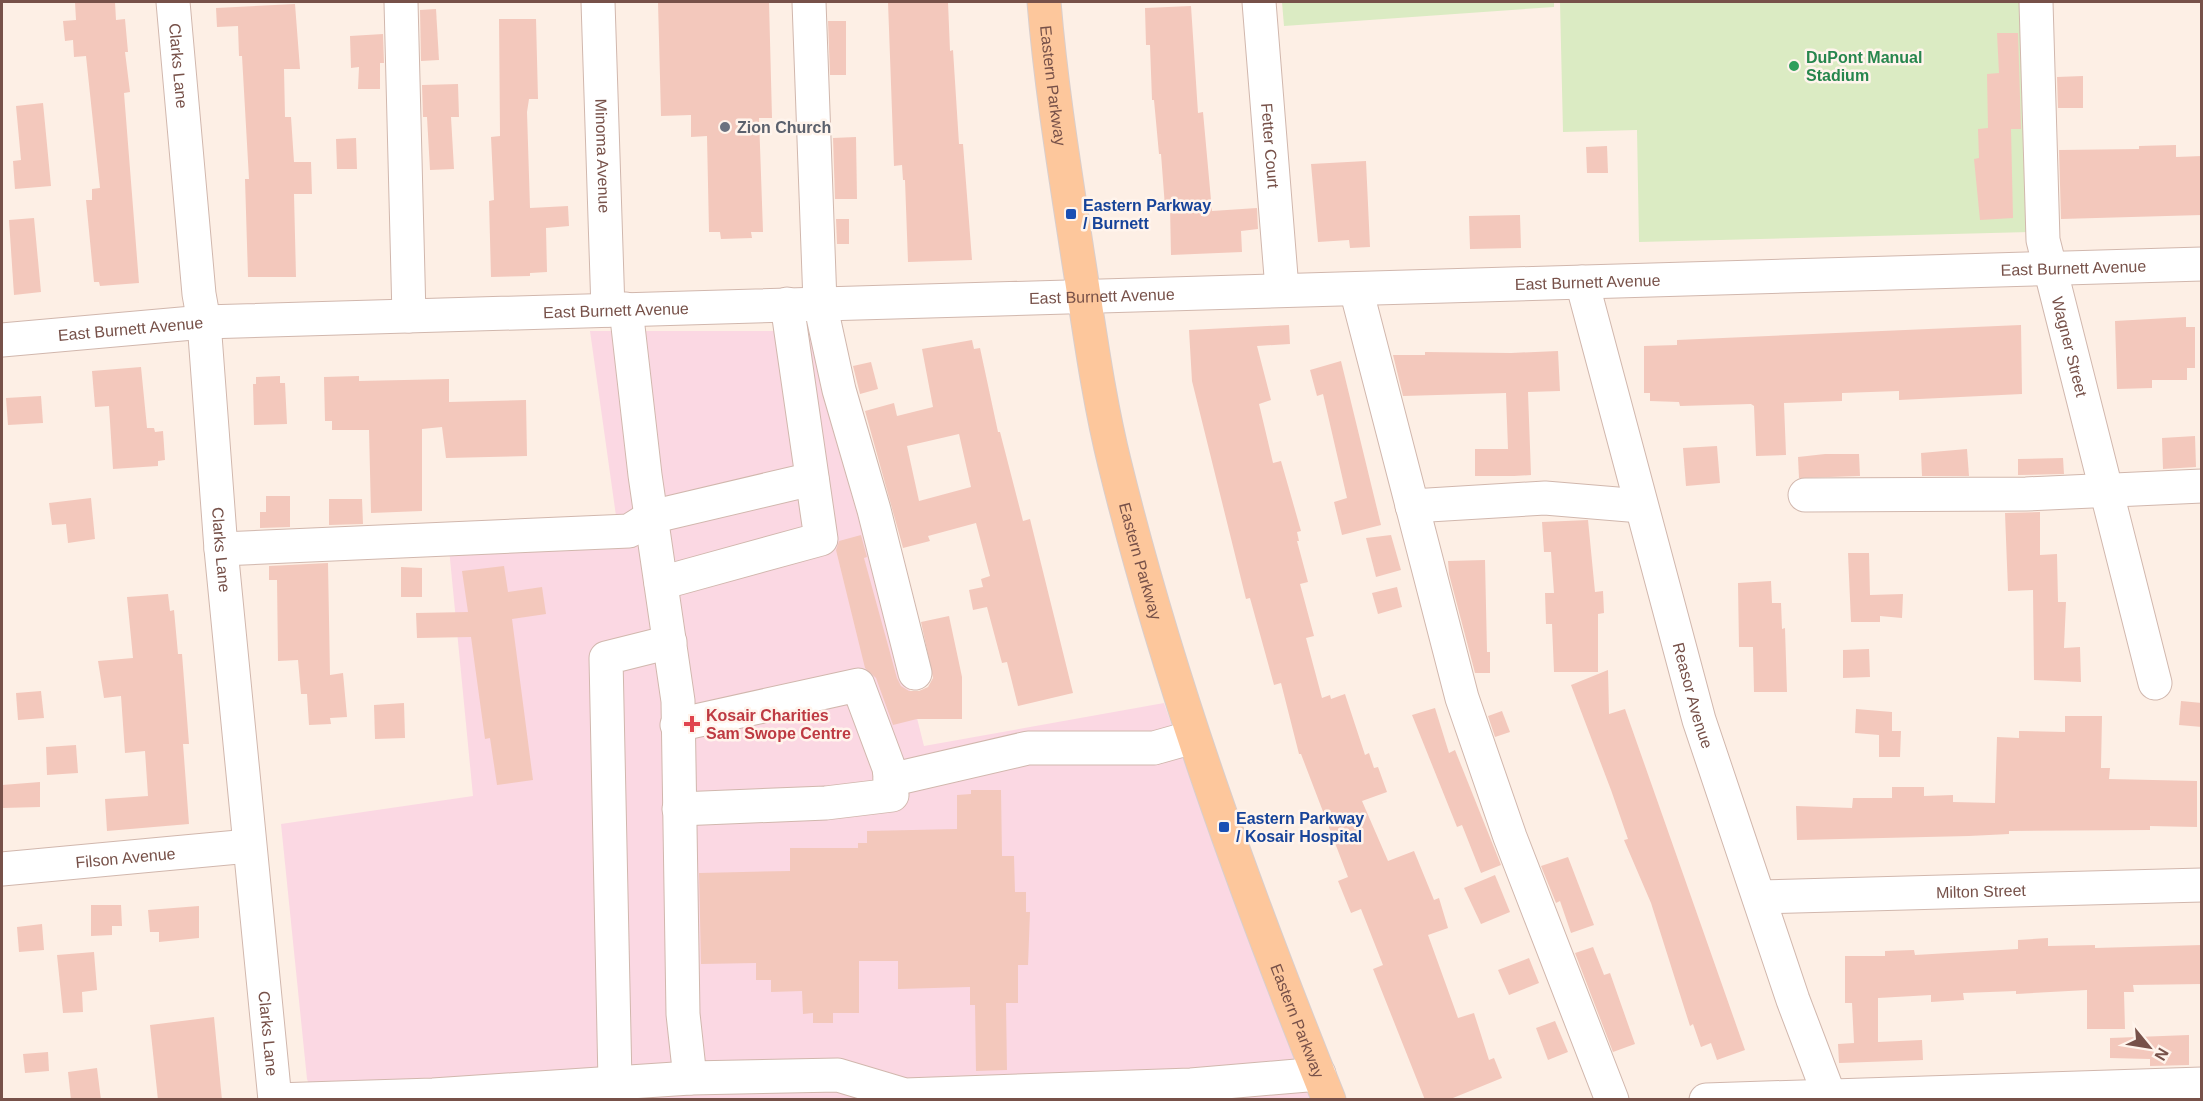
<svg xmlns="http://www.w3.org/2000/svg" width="2203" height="1101" viewBox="0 0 2203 1101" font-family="Arial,sans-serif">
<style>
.medical{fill:#fbd8e3}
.green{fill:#dbebc3}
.building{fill:#f3c8bc;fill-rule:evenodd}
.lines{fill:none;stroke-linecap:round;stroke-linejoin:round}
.minor-casing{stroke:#d1b7ad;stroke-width:35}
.major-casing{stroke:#d9cecc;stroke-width:35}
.minor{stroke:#fff;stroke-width:33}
.major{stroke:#fdc79c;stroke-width:33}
.leisure-dot{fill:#2e9e5b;stroke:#fff4ec;stroke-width:2}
.worship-dot{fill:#6b7280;stroke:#fff4ec;stroke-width:2}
.transit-dot{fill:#1a4fb4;stroke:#fff4ec;stroke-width:2}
.health-dot{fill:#e0444e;stroke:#fff4ec;stroke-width:2}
.labels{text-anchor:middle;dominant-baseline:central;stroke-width:5;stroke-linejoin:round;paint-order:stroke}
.leisure-label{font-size:16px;font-weight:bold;fill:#27864d;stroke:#fff4ec;text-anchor:start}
.street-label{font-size:16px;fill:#775149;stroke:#fff4ec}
.worship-label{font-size:16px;font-weight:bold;fill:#5b616d;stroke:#fff4ec;text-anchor:start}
.transit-label{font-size:16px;font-weight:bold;fill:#164399;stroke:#fff4ec;text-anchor:start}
.health-label{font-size:16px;font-weight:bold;fill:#be3a42;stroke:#fff4ec;text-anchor:start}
</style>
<rect width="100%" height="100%" fill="#fdefe5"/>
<path class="medical" d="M590 331H820L924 746 1164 703 1245 931 1312 1099H315L307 1079 281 824 473 796 447 528 617 523Z"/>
<g class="green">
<path d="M1282 2H1554V7L1284 26Z"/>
<path d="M1560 2H2024L2030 232 1639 242 1637 130 1563 132Z"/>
</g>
<g class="building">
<path d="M75 2H115L116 20 125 19 128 52H125L130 92 124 93 139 283 100 286 99 282H94L86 200H92V189L100 188 86 56 74 57 73 40 65 41 63 21 76 20Z"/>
<path d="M658 2H769L772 118H759L763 232H751L752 238 721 239 720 232H709L707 136 691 137V115L661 116Z"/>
<path d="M888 2H948L950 51 953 50 959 144H963L972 260 908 262 905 180H903L902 165 894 166Z"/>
<path d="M295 4 300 69H284L285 117H291L294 162H311L312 194H294L296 277H248L245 179H249L242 56H239L238 26 217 27 216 8Z"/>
<path d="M1191 6 1198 113 1203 112 1212 211 1257 208 1258 229 1241 231 1242 252 1171 255 1170 207H1165L1161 154H1159L1154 100H1152L1150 45H1146L1145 8Z"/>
<path d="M436 9 439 60 421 61 420 10Z"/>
<path d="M499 19H536L538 99H529L527 112 530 208 568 206 569 226 546 228 547 272 530 273V276L491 277 489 201 494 200 491 137 500 136Z"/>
<path d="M828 21H846V75H830Z"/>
<path d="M1997 33H2018L2021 129H2011L2013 218 1980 220 1974 159 1979 158 1978 129 1988 128 1987 74 1999 73Z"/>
<path d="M383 34 384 63H380V89H358L359 67 351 68 350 36Z"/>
<path d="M2083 76V108H2058L2057 77Z"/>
<path d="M458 84 459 117H451L454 169 430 170 427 117H423L422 85Z"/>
<path d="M43 103 51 186 15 189 13 161 21 160 16 106Z"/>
<path d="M856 137 857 199H835L833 138Z"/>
<path d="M356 138 357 169H337L336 139Z"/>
<path d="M2176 145V157L2202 156V215L2061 219 2059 150 2139 149V146Z"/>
<path d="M1607 146 1608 173H1587L1586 147Z"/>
<path d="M1366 161 1370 247 1350 248 1349 240 1318 242 1311 164Z"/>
<path d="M1520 215 1521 248 1470 249 1469 216Z"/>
<path d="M34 218 41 292 14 295 9 220Z"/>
<path d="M836 219H849V244H837Z"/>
<path d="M2186 317V327H2195V368H2187V380H2152V388L2117 389 2115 321Z"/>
<path d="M1289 325 1290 344 1257 346 1271 400 1259 404 1273 463 1281 461 1301 531 1297 532 1299 541H1297L1308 582 1300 584 1314 636 1306 638 1322 698 1330 695 1331 699 1345 694 1365 755 1369 753 1374 768 1378 767 1387 792 1362 801 1388 861 1414 851 1434 900 1439 898 1448 928 1428 935 1458 1018 1474 1013 1489 1060 1494 1058 1502 1078 1448 1100H1425L1373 969 1383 965 1361 909 1351 913 1338 881 1348 877 1301 754H1299L1281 683 1274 685 1250 598 1246 599 1192 381 1189 330Z"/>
<path d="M2021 325 2022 394 1899 400V391L1842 393V401L1784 403 1786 455 1756 456 1754 406 1751 404 1680 406 1679 402 1650 401V393H1644V346L1677 345V340Z"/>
<path d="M972 340 974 349 980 348 998 432H1000L1023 521 1030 519 1073 693 1018 706 1007 662 1002 663 987 607 973 610 969 590 983 587 981 579 990 576 976 523 928 536 930 541 903 548 865 411 894 403 897 416 933 407 922 349ZM959 434 971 487 919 501 907 446Z"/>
<path d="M1558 351 1560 391 1528 392 1531 475 1514 476H1475V449H1508L1506 393 1403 396 1393 355H1425V352L1511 353Z"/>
<path d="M1341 361 1381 525 1342 535 1334 502 1347 498 1323 394 1317 396 1310 370Z"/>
<path d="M871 362 878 389 860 394 853 366Z"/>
<path d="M141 367 147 428H154L155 432 163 431 165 460 158 461V466L113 469 109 406 95 407 92 371Z"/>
<path d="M280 376V383H285L287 424 254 425 253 384H256V377Z"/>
<path d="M359 376V381L449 379V402L526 400 527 456 446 458 442 427 422 429V511L371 513 369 430H332V421H325L324 377Z"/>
<path d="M41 396 43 423 8 425 6 398Z"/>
<path d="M2195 436 2196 467 2163 469 2162 438Z"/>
<path d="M1717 446 1720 483 1686 486 1683 448Z"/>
<path d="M1967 449 1969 476H1922L1921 453Z"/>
<path d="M1825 454H1859L1860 476 1799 478 1798 457Z"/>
<path d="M2063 458 2064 474 2018 475V459Z"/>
<path d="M266 496H290V527L260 528V512H266Z"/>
<path d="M91 498 95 539 68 543 66 524 52 525 49 503Z"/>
<path d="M329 499H362L363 524 329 525Z"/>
<path d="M2040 512V555L2057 554 2058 602H2066L2064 648 2080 647 2081 682 2034 680 2033 590 2008 591 2005 513Z"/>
<path d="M1588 520 1595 592 1603 591 1604 613 1598 614V672H1554L1552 624H1546L1545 593H1554L1551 552H1544L1542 522Z"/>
<path d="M861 535 867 557 864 558 897 678 901 686 909 691H919L928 687 933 678 921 622 949 616 962 677V719H917L893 725 876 678 865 668 836 550 839 541Z"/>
<path d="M1391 535 1401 570 1376 577 1366 538Z"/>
<path d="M1848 553H1869L1870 595 1903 594 1902 618 1880 616V622H1851Z"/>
<path d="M1485 560 1487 652H1490V673H1475L1449 574 1448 561Z"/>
<path d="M328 563 330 675 343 673 347 717 330 718 331 724 309 725 307 694H301L298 660 278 661 277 580H269V566Z"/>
<path d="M504 566 508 592 542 587 546 614 512 619 533 780 497 785 490 738 485 739 471 637 417 638 416 613 468 612 462 571Z"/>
<path d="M401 567 422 568V597H401Z"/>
<path d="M1771 581 1772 603H1781L1782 629 1785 628 1787 692H1754L1753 647H1739L1738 583Z"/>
<path d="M1397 587 1402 607 1378 614 1372 593Z"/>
<path d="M168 594 170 611 174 610 178 654H182L189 744H183L189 824 107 831 105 799 148 796 145 751 125 753 121 696 104 698 98 661 133 658 127 597Z"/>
<path d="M1869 649 1870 677 1843 678V650Z"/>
<path d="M1608 670 1609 714 1625 709 1745 1050 1717 1060 1711 1043 1701 1047 1693 1024 1690 1026 1651 903 1624 840 1628 839 1611 790 1571 685Z"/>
<path d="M41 691 44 718 18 720 16 693Z"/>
<path d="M2181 701 2202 703V727L2179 725Z"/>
<path d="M404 703 405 738 375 739 374 705Z"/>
<path d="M1435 708 1449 753 1455 750 1501 865 1481 873 1462 825 1457 827 1412 715Z"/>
<path d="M1856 709 1892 712V731H1901L1900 757H1879V735L1855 733Z"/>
<path d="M1502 711 1510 732 1495 737 1488 716Z"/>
<path d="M2065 716H2102L2101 768H2110L2109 779 2197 781V827L2150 826V830L2009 831V834L1969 836 1797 840 1796 806 1852 808 1853 798H1892V787H1924V796L1953 795V802L1995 803 1997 737 2019 738V731L2065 732Z"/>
<path d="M76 745 78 773 47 775 46 747Z"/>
<path d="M40 782V807L2 808V785Z"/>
<path d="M971 790H1001L1002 856H1014L1015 892H1026V912H1030L1028 965H1018V1003H1006L1007 1070 976 1071 975 1005H970V987L898 989V961H859V1013H833V1023H813V1013L803 1014 802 991 771 992V980H756V963L701 964 699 873 790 871V848H858V843H867V831L957 829V795L971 794Z"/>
<path d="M1568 857 1594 925 1571 933 1560 901 1556 903 1541 866Z"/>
<path d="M1495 875 1510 912 1481 924 1464 888Z"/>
<path d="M91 905H121L122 926H112V935L91 936Z"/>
<path d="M199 906V938L159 942V932H150L148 910Z"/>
<path d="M42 924 44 950 19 952 17 927Z"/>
<path d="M2048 938V946L2095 945V948L2202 945V984L2133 985 2134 992H2124L2125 1029H2087V990L2016 994V991L1963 993 1964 1000 1931 1002V995L1878 998V1042L1922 1040 1923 1060 1839 1063 1838 1044 1854 1043 1852 1003H1845V956H1885V951L1914 950 1915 955 2018 949V940Z"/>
<path d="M1593 947 1604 975 1610 973 1635 1044 1613 1052 1575 953Z"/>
<path d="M94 952 97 990 82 992 83 1012 63 1013 57 955Z"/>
<path d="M1529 958 1539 983 1509 995 1498 970Z"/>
<path d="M214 1017 222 1100H158L150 1025Z"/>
<path d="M1555 1021 1568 1052 1548 1060 1536 1028Z"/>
<path d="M2189 1035V1065L2150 1066V1059L2110 1058V1038Z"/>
<path d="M48 1052 49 1071 25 1073 23 1054Z"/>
<path d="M97 1068 101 1100H71L68 1072Z"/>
</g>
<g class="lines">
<defs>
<g id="minor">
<path id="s1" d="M173 2 199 294 204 322 221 549 275 1100"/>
<path d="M401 2 409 316"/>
<path id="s2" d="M598 2 608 310"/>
<path d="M809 2 820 303 839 390 874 510 915 673"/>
<path id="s3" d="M1259 2 1282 289"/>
<path id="s4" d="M2036 2 2043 240 2155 683"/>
<path id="s5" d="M1582 282 1699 720 1793 1000 1831 1100"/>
<path d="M1356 289 1462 698 1510 837 1612 1100"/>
<path d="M626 309 645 475 678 701 683 1014 690 1078"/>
<path id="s6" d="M2 340 204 322 2202 264"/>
<path d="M1805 495 2026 494 2202 486"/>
<path d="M1412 506 1545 498 1641 506"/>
<path d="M221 549 629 531 651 517 812 479"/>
<path d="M661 583 821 539 787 304"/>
<path d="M677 725 858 685 889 768 892 795 826 803 679 809"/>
<path d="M890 780 1028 748H1154L1193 737"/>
<path id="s7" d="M2 869 249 846"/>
<path id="s8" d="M1759 897 2202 885"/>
<path d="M615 1082 606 658 670 642"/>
<path d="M275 1100 433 1095 690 1078 838 1075 905 1095 1191 1085 1319 1074"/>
<path d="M1706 1100 2202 1084"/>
</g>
<g id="major">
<path id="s9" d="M1044 2C1051 87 1065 172 1078 257 1089 326 1098 397 1115 465 1169 684 1245 891 1329 1100"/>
</g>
</defs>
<use href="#minor" class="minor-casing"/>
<use href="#major" class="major-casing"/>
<use href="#minor" class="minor"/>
<use href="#major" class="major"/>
</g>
<circle class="leisure-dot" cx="1794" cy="66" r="6"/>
<circle class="worship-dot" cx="725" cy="127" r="6"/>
<g class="transit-dot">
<rect x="1065" y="208" width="12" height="12" rx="3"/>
<rect x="1218" y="821" width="12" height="12" rx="3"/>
</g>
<path class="health-dot" d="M689 715h6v6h6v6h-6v6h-6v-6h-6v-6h6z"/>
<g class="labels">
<g class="leisure-label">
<text x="1806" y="57">DuPont Manual<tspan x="1806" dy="18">Stadium</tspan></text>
</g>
<g class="street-label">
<text stroke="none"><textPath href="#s1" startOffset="64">Clarks Lane</textPath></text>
<text stroke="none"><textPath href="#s9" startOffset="84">Eastern Parkway</textPath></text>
<text stroke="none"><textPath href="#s3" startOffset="144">Fetter Court</textPath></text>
<text stroke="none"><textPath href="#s2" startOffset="154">Minoma Avenue</textPath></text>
<text stroke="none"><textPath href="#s6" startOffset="2073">East Burnett Avenue</textPath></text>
<text stroke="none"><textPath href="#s6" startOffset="1587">East Burnett Avenue</textPath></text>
<text stroke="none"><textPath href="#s6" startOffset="1101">East Burnett Avenue</textPath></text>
<text stroke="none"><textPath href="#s6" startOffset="615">East Burnett Avenue</textPath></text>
<text stroke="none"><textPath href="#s6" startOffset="129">East Burnett Avenue</textPath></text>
<text stroke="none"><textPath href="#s4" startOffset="348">Wagner Street</textPath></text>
<text stroke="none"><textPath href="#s1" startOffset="550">Clarks Lane</textPath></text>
<text stroke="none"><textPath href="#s9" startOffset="568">Eastern Parkway</textPath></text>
<text stroke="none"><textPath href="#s5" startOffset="428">Reasor Avenue</textPath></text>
<text stroke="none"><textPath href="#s7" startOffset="124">Filson Avenue</textPath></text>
<text stroke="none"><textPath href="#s8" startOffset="222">Milton Street</textPath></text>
<text stroke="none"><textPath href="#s9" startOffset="1054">Eastern Parkway</textPath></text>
<text stroke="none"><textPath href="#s1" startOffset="1036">Clarks Lane</textPath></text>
</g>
<g class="worship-label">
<text x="737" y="127">Zion Church</text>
</g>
<g class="transit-label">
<text x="1083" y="205">Eastern Parkway<tspan x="1083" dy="18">/ Burnett</tspan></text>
<text x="1236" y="818">Eastern Parkway<tspan x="1236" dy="18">/ Kosair Hospital</tspan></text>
</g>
<g class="health-label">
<text x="706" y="715">Kosair Charities<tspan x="706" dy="18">Sam Swope Centre</tspan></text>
</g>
</g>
<rect width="2203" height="1101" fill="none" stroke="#775149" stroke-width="6"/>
<g transform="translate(2149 1047) rotate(120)" stroke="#fff4ec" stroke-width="4.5" paint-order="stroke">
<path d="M0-4.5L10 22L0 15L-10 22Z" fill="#775149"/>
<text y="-9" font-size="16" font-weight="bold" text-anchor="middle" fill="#775149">N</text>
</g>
</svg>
